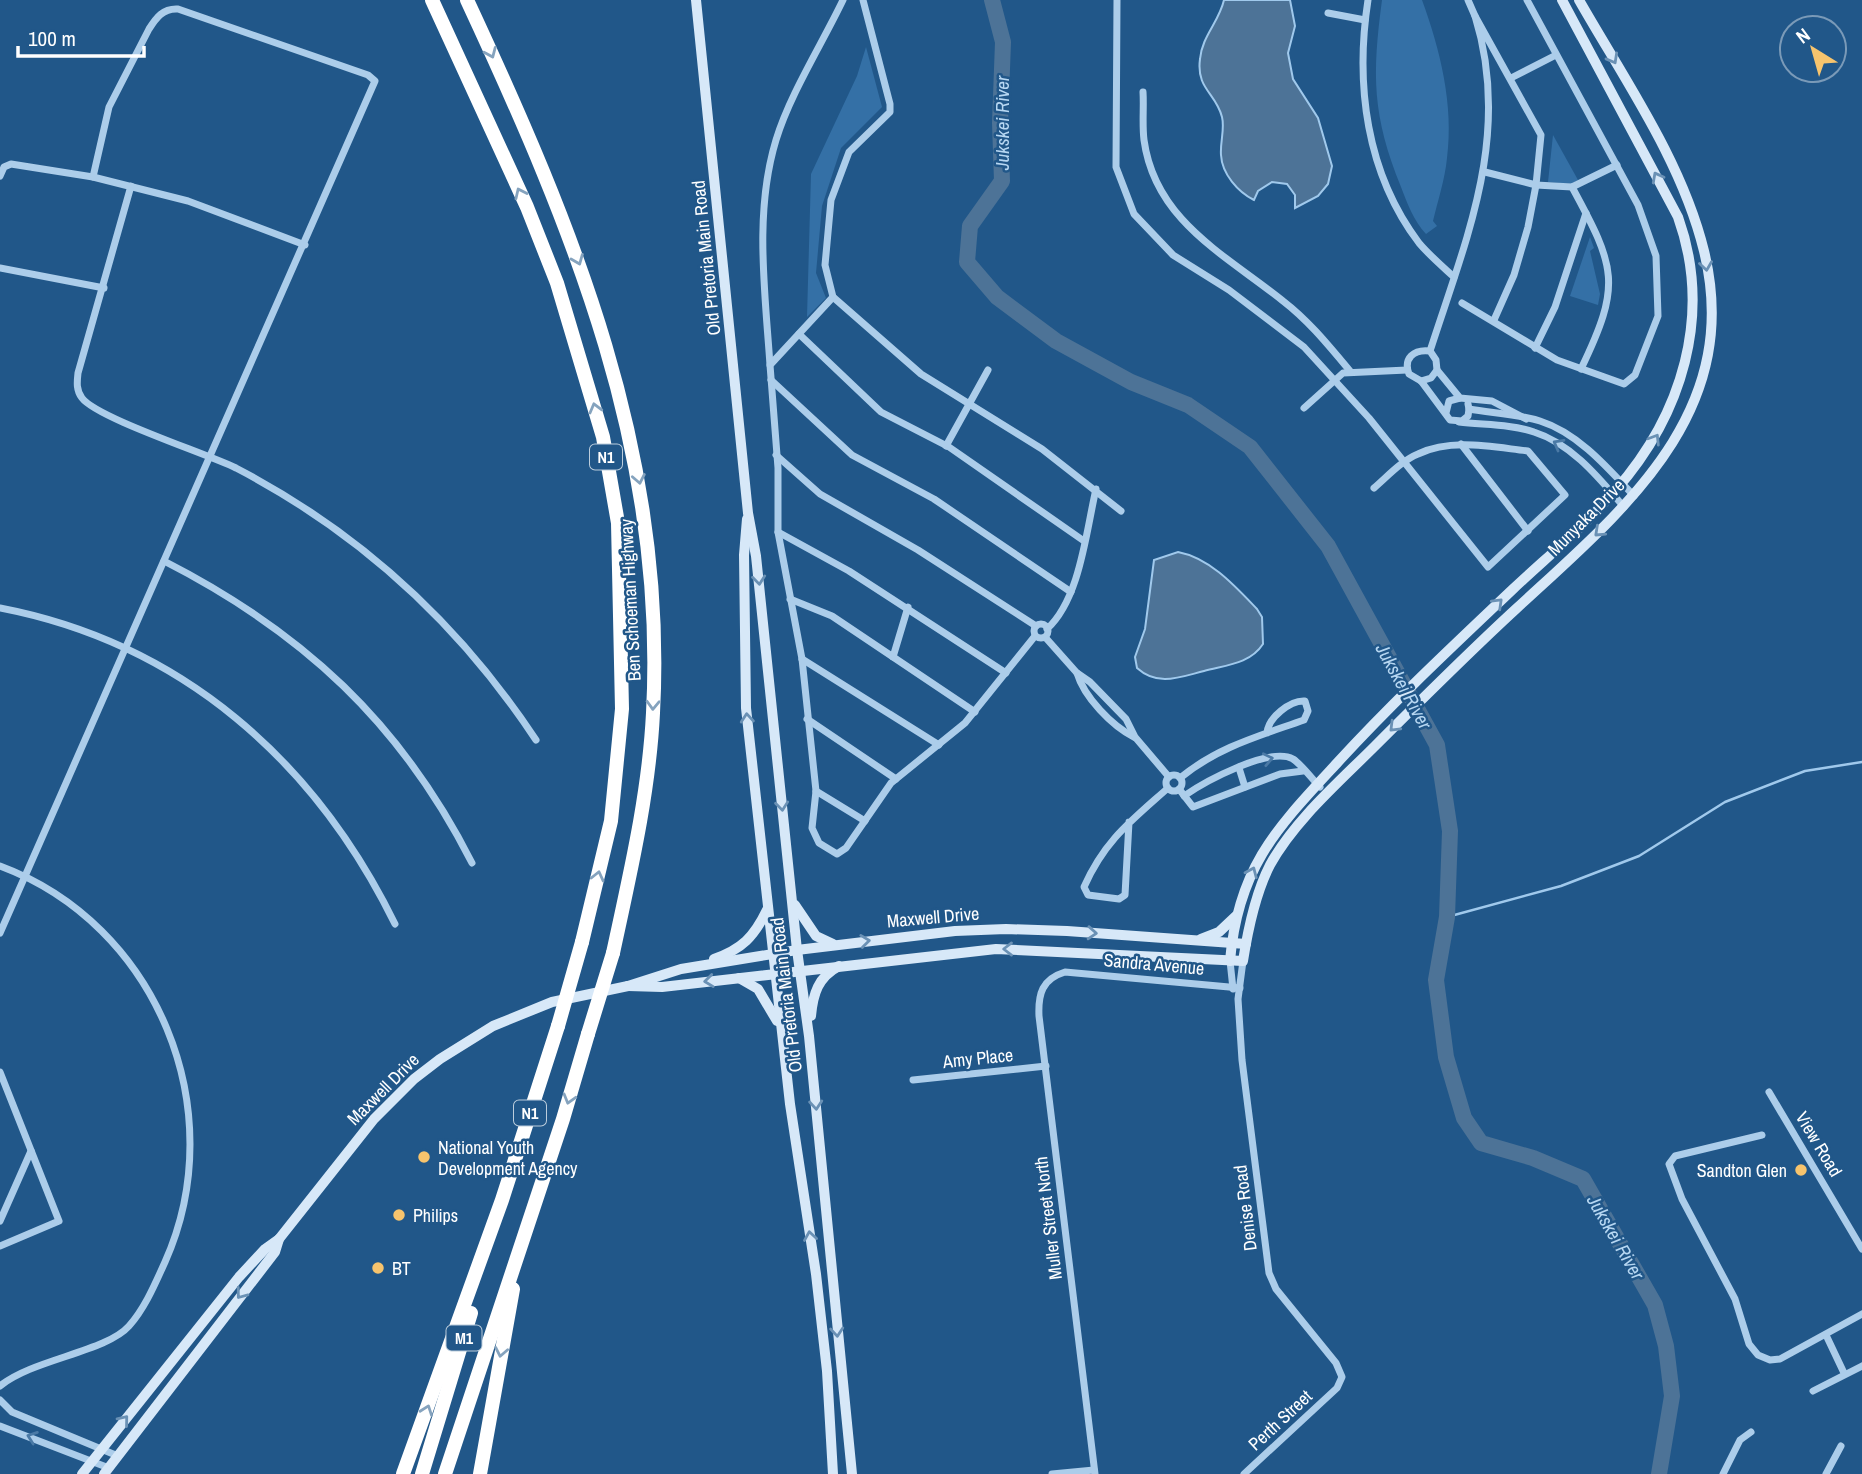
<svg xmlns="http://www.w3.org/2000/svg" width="1862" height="1474" viewBox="0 0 1862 1474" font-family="'Archivo Narrow',sans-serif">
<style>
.green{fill:#3470a6}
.water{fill:#4d7397;stroke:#a0c9ec;stroke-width:2}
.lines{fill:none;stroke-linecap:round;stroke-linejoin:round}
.stream{stroke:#a0c9ec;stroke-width:2.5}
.river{stroke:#4d7397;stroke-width:16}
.street{stroke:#accdea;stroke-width:7}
.secondary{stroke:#d7e8f8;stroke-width:10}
.highway{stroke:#fff;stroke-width:14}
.highway-bridge{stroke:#fff;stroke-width:14}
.oneway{stroke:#85a3be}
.oneway2{stroke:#6a91b5}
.oneway3{stroke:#4b7aa6}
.poi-dot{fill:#f7c46d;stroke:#215789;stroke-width:2.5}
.labels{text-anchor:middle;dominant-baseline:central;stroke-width:5;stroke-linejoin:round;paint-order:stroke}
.shield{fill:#215789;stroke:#bccddc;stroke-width:2}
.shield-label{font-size:16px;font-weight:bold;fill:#fff}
.street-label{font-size:18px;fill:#fff;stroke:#215789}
.poi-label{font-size:18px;fill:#fff;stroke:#215789;text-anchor:start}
.water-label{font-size:19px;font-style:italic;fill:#b7d7f2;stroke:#215789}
</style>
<rect width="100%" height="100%" fill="#215789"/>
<g class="green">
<path d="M1382 0H1422C1440 49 1454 105 1447 158 1445 179 1438 200 1433 221L1437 226 1426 234C1414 221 1407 203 1401 187 1372 115 1372 75 1382 0Z"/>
<path d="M866 47 882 107 841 148 822 206 816 273 826 298 807 317 811 174 857 76Z"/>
<path d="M1553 135 1578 180 1571 184 1548 182Z"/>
<path d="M1590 237 1594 248 1590 251 1600 294 1598 305 1570 296Z"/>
</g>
<g class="water">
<path d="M1224 0H1290L1295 26 1288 53 1293 79 1318 118 1332 166 1328 184 1318 196 1295 208V195L1287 184 1272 182 1258 191 1254 200C1238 192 1222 174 1221 155 1220 142 1225 129 1222 117 1216 93 1196 89 1200 59 1202 36 1219 22 1224 0Z"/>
<path d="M1178 552C1210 558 1235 586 1257 609L1262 617 1263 644C1250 664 1226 665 1204 671 1180 677 1158 687 1137 668L1135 657 1145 629 1154 560Z"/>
</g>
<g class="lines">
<path class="stream" d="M1447 917 1561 886 1639 856 1725 802 1805 771 1862 762"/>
<path class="river" d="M992 0 1003 42 1000 123 1002 181 970 226 967 262 997 297 1056 341 1131 382 1188 405 1250 447 1328 546 1437 745 1450 831 1447 917 1436 980 1446 1057 1464 1118 1481 1143 1533 1158 1583 1179 1655 1305 1666 1346 1672 1396 1659 1474"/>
<g class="street">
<path d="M863 0 890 104V112L849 152 831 200 825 265 833 297 921 374 1042 449 1121 511"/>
<path d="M1117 0 1116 167 1134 214 1173 255 1229 290 1304 347 1369 418 1488 567 1565 495 1528 451C1492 447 1452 438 1418 454 1401 461 1387 477 1374 488"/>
<path d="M1368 0C1355 84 1366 173 1419 243 1429 255 1442 266 1454 277"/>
<path d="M1468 0 1475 16"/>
<path d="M1328 13 1365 20"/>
<path d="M1511 78 1556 55"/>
<path d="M1143 92C1144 107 1142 124 1144 140 1155 221 1226 255 1283 301 1309 321 1329 346 1350 371"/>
<path d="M1485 172 1536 185 1572 187 1617 165"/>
<path d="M0 176 4 167 11 164 93 177 188 201 305 245"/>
<path d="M131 186 78 373C77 382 76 390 82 398 97 418 205 453 236 468 359 532 460 625 536 740"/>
<path d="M1572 187C1616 268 1622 284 1581 369"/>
<path d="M0 268 104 288"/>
<path d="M833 297 770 365 778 468V532L802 659 816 791 812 828 819 843 837 854 846 848 891 783 965 723 1035 636"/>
<path d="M1462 303 1557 360 1624 384 1635 375 1658 316 1656 256 1638 205 1527 0"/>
<path d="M799 334 881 412 949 447 1084 541"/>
<path d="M1535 348 1555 307 1586 213"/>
<path d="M1430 351C1466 239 1512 135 1475 16L1541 135 1536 185 1528 227 1514 275 1494 320"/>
<path d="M770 365C765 291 754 212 776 140 790 94 822 44 843 0"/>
<path d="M771 380 852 455 934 499 1071 592"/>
<path d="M1421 381 1431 378 1437 370"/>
<path d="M1468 404 1469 409C1492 413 1518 414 1540 421 1578 433 1608 468 1634 496"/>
<path d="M1304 408 1343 373 1407 370"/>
<path d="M1469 409 1468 416 1462 421 1450 420 1421 381 1409 374C1403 358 1414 349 1430 351L1436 360 1437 370 1460 398 1492 401 1526 419"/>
<path d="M1446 413 1449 401 1460 398"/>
<path d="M1459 422C1483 425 1511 424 1534 432 1572 444 1599 478 1624 507"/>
<path d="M1461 444 1528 531"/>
<path d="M946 446 988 370"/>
<path d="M776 455 820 494 918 550 1036 626"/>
<path d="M778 532 849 571 1006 673"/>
<path d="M164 561C303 632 401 723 472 863"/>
<path d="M790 599 832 616 975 712"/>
<path d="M0 608C182 643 315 761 395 924"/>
<circle cx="1041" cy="631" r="7"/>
<path d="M1047 629C1080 599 1086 532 1096 489"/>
<path d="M1045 637 1077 673 1090 682 1126 719 1135 737 1169 777"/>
<path d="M893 657 908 607"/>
<path d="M802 659 939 745"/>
<path d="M1077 673C1084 697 1112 726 1134 737"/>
<path d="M807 719 896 779"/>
<path d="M1239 768 1245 787"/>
<circle cx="1174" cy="783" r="8"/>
<path d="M1180 778C1218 747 1259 736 1304 720L1308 711 1305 701C1290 700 1268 718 1267 733"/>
<path d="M1179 789 1193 807 1280 774 1303 771"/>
<path d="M816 791 865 821"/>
<path d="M1184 796C1204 782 1270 746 1293 759 1302 765 1312 779 1320 787"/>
<path d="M1129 822 1125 895 1119 899 1088 895 1084 887C1105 840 1131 821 1168 788"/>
<path d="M0 866C157 924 233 1110 165 1262 155 1284 145 1308 129 1326 106 1352 33 1359 0 1386"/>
<path d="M0 933 375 81 368 75 178 9C163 8 156 18 149 29L109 107 93 177"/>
<path d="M1230 961 1233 989"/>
<path d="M1243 961 1238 999 1242 1060 1269 1273 1276 1289 1336 1363 1342 1377 1337 1388 1244 1474"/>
<path d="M0 1072 59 1221 0 1246"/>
<path d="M913 1080 1046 1066"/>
<path d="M1769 1092 1862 1249"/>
<path d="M1762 1135 1675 1156 1669 1164 1682 1199 1735 1299 1749 1344 1758 1355 1770 1360 1780 1359 1862 1314"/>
<path d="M0 1221 31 1151"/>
<path d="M1826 1335 1844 1373"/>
<path d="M1813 1391 1862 1366"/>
<path d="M0 1400 12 1412 118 1456"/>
<path d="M0 1426 109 1468"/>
<path d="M1052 1474 1094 1470"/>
<path d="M1095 1474 1039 1016C1038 994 1042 979 1065 972L1240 988"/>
<path d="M1723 1474 1740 1440 1751 1432"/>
<path d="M1826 1474 1841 1446"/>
</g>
<g class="secondary">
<path d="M696 0 748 513 756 556 797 950 809 1036 852 1474"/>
<path d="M747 519 744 555 746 708 790 1104 816 1274 827 1371 833 1474"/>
<path d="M795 905 816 936 833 944"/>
<path d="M1201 939 1219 932 1236 916"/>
<path d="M714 959C742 949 754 937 767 910"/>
<path d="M1230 961C1238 866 1278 827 1338 762 1393 702 1453 646 1512 590 1546 558 1584 527 1615 491 1682 415 1713 315 1678 217L1562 0"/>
<path d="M739 978 758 989 777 1021"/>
<path d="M628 986 662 987 996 949 1243 961C1248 929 1255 894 1270 865 1294 821 1339 782 1374 747 1421 700 1468 653 1517 608 1622 511 1744 414 1704 251 1682 161 1624 79 1579 0"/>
<path d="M811 1016C813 994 818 977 839 966"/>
<path d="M82 1474 239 1277 265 1249 279 1239 374 1119 414 1079 440 1059 493 1026 552 1002 628 986 681 969 797 950 955 931 1006 929 1067 931 1246 944"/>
<path d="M104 1474 275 1252 279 1239"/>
</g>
<g class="highway">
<path d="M432 0 527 207 557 283 603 437 618 523 622 709 611 821 582 942"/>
<path d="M467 0C574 230 667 454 653 713 649 794 630 874 613 953"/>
<path d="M403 1474 502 1200 558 1026"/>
<path d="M422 1474 471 1313"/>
<path d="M445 1474 563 1119 588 1034"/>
<path d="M480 1474 513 1289"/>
</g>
<g class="highway-bridge">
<path d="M558 1026 582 942"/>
<path d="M588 1034 613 953"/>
</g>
</g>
<defs><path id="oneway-chevron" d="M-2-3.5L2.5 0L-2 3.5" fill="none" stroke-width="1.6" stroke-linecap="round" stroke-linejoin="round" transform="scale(1.75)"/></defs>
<g class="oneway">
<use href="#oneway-chevron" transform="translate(491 53) rotate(67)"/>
<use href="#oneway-chevron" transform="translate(520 193) rotate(-115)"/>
<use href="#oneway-chevron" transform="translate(578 260) rotate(68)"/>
<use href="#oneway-chevron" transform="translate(595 408) rotate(-105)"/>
<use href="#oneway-chevron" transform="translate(639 479) rotate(79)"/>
<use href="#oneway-chevron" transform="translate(653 705) rotate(92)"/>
<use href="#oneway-chevron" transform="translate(598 876) rotate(-77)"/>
<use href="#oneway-chevron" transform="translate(569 1099) rotate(106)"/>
<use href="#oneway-chevron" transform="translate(501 1352) rotate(101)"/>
<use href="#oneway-chevron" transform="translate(427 1410) rotate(-70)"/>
</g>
<g class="oneway2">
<use href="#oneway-chevron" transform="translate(1613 59) rotate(61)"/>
<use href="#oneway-chevron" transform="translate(1657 177) rotate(-118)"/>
<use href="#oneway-chevron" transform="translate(1706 266) rotate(82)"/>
<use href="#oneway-chevron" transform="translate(1655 439) rotate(-58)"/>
<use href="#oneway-chevron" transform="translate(1599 532) rotate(137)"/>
<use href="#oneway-chevron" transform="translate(759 580) rotate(84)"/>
<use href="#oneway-chevron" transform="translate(1498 603) rotate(-44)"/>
<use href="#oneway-chevron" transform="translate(747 718) rotate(-95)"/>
<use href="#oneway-chevron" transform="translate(1394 727) rotate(135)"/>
<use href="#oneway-chevron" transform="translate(782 806) rotate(84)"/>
<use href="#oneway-chevron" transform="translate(1252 872) rotate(-67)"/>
<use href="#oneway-chevron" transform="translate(1092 933) rotate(4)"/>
<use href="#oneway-chevron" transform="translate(865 941) rotate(-7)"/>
<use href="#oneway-chevron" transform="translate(1008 949) rotate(180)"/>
<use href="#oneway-chevron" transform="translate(709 981) rotate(173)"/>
<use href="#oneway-chevron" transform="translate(816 1105) rotate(85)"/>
<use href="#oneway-chevron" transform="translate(810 1236) rotate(-99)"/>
<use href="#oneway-chevron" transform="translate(241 1294) rotate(127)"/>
<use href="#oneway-chevron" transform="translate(837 1332) rotate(85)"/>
<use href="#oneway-chevron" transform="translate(124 1420) rotate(-51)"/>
</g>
<g class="oneway3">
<use href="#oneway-chevron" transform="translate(1558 444) rotate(-151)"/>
<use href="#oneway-chevron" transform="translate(1268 759) rotate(-12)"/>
<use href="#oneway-chevron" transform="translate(32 1437) rotate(-160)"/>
</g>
<g class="poi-dot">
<circle cx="424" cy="1157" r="7"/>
<circle cx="1801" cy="1170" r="7"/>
<circle cx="399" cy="1215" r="7"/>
<circle cx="378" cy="1268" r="7"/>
</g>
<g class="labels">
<g class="shield">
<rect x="590" y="444.5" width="32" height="25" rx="5"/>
<rect x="514" y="1100.5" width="32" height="25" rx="5"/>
<rect x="446.5" y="1325.5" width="35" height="25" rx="5"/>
</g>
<g class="shield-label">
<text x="606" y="457">N1</text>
<text x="530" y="1113">N1</text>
<text x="464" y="1338">M1</text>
</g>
<g class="street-label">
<text transform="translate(706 258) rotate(-96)">Old Pretoria Main Road</text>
<text transform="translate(1586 517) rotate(-45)">Munyaka Drive</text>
<text transform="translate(630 600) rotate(-93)">Ben Schoeman Highway</text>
<text transform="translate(933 917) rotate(-5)">Maxwell Drive</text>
<text transform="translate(1154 964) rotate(5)">Sandra Avenue</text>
<text transform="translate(786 995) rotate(-97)">Old Pretoria Main Road</text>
<text transform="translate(978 1058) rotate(-6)">Amy Place</text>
<text transform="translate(383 1089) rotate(-45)">Maxwell Drive</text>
<text transform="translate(1819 1144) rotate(59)">View Road</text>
<text transform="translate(1245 1208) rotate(-97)">Denise Road</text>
<text transform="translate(1048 1218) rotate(-97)">Muller Street North</text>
<text transform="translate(1280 1420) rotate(-43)">Perth Street</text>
</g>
<g class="poi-label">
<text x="438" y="1147">National Youth<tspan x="438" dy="21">Development Agency</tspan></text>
<text x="1787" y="1170" text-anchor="end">Sandton Glen</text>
<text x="413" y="1215">Philips</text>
<text x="392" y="1268">BT</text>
</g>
<g class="water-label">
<text transform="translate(1002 123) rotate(-90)">Jukskei River</text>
<text transform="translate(1404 686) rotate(61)">Jukskei River</text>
<text transform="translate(1616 1237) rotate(60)">Jukskei River</text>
</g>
</g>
<g transform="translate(1813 49) rotate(323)"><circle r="33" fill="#215789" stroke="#7a9ab8" stroke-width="2"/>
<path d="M0-5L12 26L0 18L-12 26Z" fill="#f7c46d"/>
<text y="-10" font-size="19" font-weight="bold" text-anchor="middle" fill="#ffffff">N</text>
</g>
<path d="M18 46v10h126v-10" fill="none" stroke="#ffffff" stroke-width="3.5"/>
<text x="28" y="46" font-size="21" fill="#ffffff" stroke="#215789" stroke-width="5" paint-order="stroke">100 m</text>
</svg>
